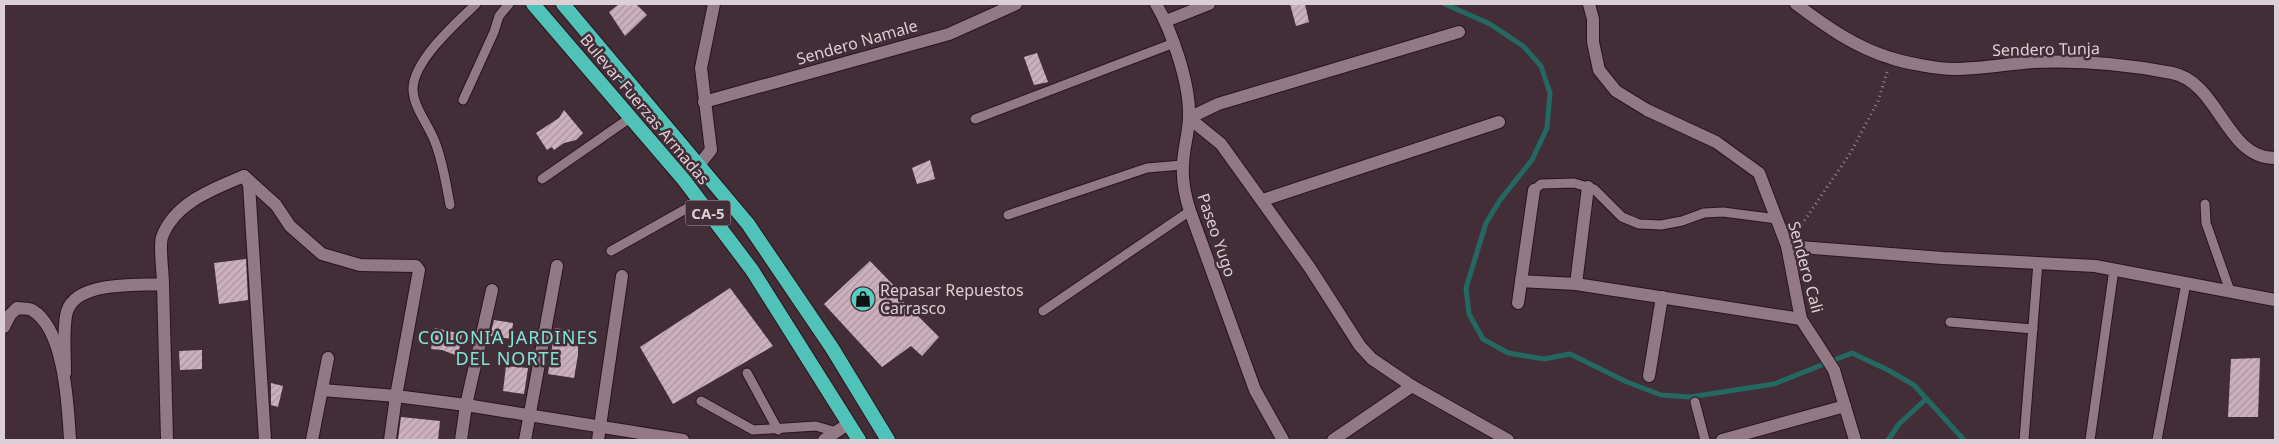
<svg xmlns="http://www.w3.org/2000/svg" width="2279" height="444" viewBox="0 0 2279 444" font-family="'Noto Sans',sans-serif">
<style>
.lines{fill:none;stroke-linecap:round;stroke-linejoin:round}
.stream{stroke:#236961;stroke-width:5}
.building{fill:url(#building-hatch)}
.service-casing{stroke:#28151f;stroke-width:11}
.minor-casing{stroke:#28151f;stroke-width:14}
.trunk-casing{stroke:#28151f;stroke-width:16}
.path{stroke:#96868d;stroke-width:3;stroke-dasharray:1 4;stroke-linecap:butt}
.service{stroke:#927984;stroke-width:9}
.minor{stroke:#927984;stroke-width:12}
.trunk{stroke:#51c2b7;stroke-width:14}
.labels{text-anchor:middle;dominant-baseline:central;stroke-width:5;stroke-linejoin:round;paint-order:stroke}
.shield{fill:#432e37;stroke:#ae9fa6;stroke-width:1}
.shield-label{font-size:15px;font-weight:bold;fill:#dccfd5}
.street-label{font-size:16px;fill:#dccfd5;stroke:#432e37}
.poi-label{font-size:16px;fill:#dccfd5;stroke:#432e37;text-anchor:start}
.neighbourhood-label{font-size:18px;letter-spacing:1px;fill:#7fe7da;stroke:#432e37}
</style>
<defs>
<pattern id="building-hatch" width="6" height="6" patternUnits="userSpaceOnUse" patternTransform="scale(1.25)"><rect width="6" height="6" fill="#ccb1bd"/><path d="M-1 1l2-2M0 6l6-6M5 7l2-2" fill="none" stroke="#aa949e"/></pattern>
</defs>
<rect width="100%" height="100%" fill="#432e37"/>
<g class="lines">
<g class="stream">
<path d="M1445 4 1490 24 1523 46 1541 66 1550 93 1547 128 1532 160 1500 200 1486 223 1466 288 1469 314 1483 339 1508 353 1544 359 1570 354 1627 382 1661 395 1690 397 1774 384 1852 353 1888 370 1914 385 1964 440"/>
<path d="M1888 440 1899 424 1926 399"/>
</g>
</g>
<g class="building">
<path d="M619 4H636L647 15 625 36 609 12Z"/>
<path d="M1290 4H1305L1309 22 1296 26Z"/>
<path d="M1037 53 1048 82 1034 85 1024 57Z"/>
<path d="M564 110 583 133 576 140 564 143 554 150 552 147 547 150 536 133 559 118Z"/>
<path d="M930 160 935 179 917 184 912 168Z"/>
<path d="M246 259 248 300 219 304 214 263Z"/>
<path d="M870 261 902 294 899 297 939 337 922 356 911 346 882 367 824 304Z"/>
<path d="M730 288 773 346 673 404 640 347Z"/>
<path d="M494 320 513 323 511 339 490 336Z"/>
<path d="M435 328 462 334 458 356 442 350 431 349Z"/>
<path d="M555 328 578 331V355L574 378 548 374Z"/>
<path d="M202 350V369L180 370 179 351Z"/>
<path d="M2260 358 2258 417H2228L2231 359Z"/>
<path d="M506 366 528 368 524 394 503 391Z"/>
<path d="M271 383 283 386 278 407 271 405Z"/>
<path d="M401 417 440 421 438 440H398Z"/>
</g>
<g class="lines">
<defs>
<g id="service">
<path d="M463 100 494 32 499 16 509 4"/>
<path d="M975 119 1174 43"/>
<path d="M542 179 630 118"/>
<path d="M1534 190 1541 184 1574 183 1594 189 1622 217 1639 224 1661 225 1682 221 1704 213 1723 212 1777 219"/>
<path d="M2205 204 2206 223 2230 291"/>
<path d="M450 205C446 184 443 162 435 142 429 125 413 107 413 89 413 61 457 22 476 4"/>
<path d="M1008 215 1147 168 1182 165"/>
<path d="M611 251 700 201"/>
<path d="M1043 311 1190 211"/>
<path d="M1950 322 2033 329"/>
<path d="M747 373 778 430"/>
<path d="M701 401 753 430 816 426 836 432"/>
<path d="M1695 402 1705 440"/>
<path d="M2024 440 2038 262"/>
<path d="M2090 440 2114 269"/>
<path d="M2157 440 2186 283"/>
</g>
<g id="minor">
<path d="M1156 4C1172 31 1190 84 1189 116 1189 133 1183 149 1183 166 1182 181 1185 196 1190 211L1255 390 1283 440"/>
<path d="M1589 4 1593 19V42L1599 70 1616 91 1647 110 1716 142 1759 173 1787 246 1801 319 1834 370 1855 440"/>
<path d="M1796 4C1824 25 1856 48 1891 58 1905 63 1939 69 1954 69 1980 69 2007 64 2033 62 2080 60 2126 64 2172 73 2219 82 2226 159 2275 158"/>
<path d="M1166 21 1209 4"/>
<path d="M1459 32 1218 104 1189 118 1221 144 1310 268 1360 346 1372 359 1412 386 1508 440"/>
<path d="M704 102 949 34 1016 4"/>
<path d="M699 165 711 150 701 68 714 4"/>
<path d="M244 176 276 205 290 226 322 254 360 265 416 266 419 270 396 396 390 440"/>
<path d="M244 176 249 184 265 440"/>
<path d="M1263 200 1499 122"/>
<path d="M1787 246 1943 258 2095 266 2275 300"/>
<path d="M1521 281 1576 284 1801 319"/>
<path d="M163 284 167 440"/>
<path d="M1576 284 1588 187"/>
<path d="M1518 303 1534 190"/>
<path d="M4 327 10 315 17 308C22 309 28 308 32 310 65 329 68 407 70 440"/>
<path d="M65 373C65 355 63 334 66 316 71 280 136 286 163 284 163 272 159 247 162 237 175 202 214 189 244 176"/>
<path d="M1649 376 1662 297"/>
<path d="M322 390 396 396 466 405 683 440"/>
<path d="M312 440 328 358"/>
<path d="M461 440 466 405 492 290"/>
<path d="M525 440 557 266"/>
<path d="M598 440 622 276"/>
<path d="M824 440 848 424"/>
<path d="M1333 440 1412 386"/>
<path d="M1722 440 1845 406"/>
</g>
<g id="trunk">
<path d="M533 4 684 180 752 270 859 440"/>
<path d="M563 4 748 224 832 348 888 440"/>
</g>
</defs>
<use href="#service" class="service-casing"/>
<use href="#minor" class="minor-casing"/>
<use href="#trunk" class="trunk-casing"/>
<path class="path" d="M1796 233 1851 152 1878 101 1888 69"/>
<use href="#service" class="service"/>
<use href="#minor" class="minor"/>
<use href="#trunk" class="trunk"/>
</g>
<defs>
<symbol id="shop-disc" viewBox="-11 -11 22 22"><circle r="9.5" fill="#58cec0" stroke="#432e37"/><path d="M-5-2.5h2.3a2.7 3.5 0 0 1 5.4 0H5L5.5 6h-11ZM-1.5-2.5h3a1.5 2.3 0 0 0-3 0Z" fill="#111"/></symbol>
</defs>
<g fill-rule="evenodd">
<use href="#shop-disc" x="849" y="285" width="28" height="28"/>
</g>
<g class="labels">
<rect class="shield" x="685.5" y="200.5" width="45" height="25" rx="4"/>
<g class="shield-label">
<text x="708" y="213">CA-5</text>
</g>
<g class="street-label">
<text transform="translate(857 42) rotate(-16)">Sendero Namale</text>
<text transform="translate(2046 49) rotate(-1)">Sendero Tunja</text>
<text transform="translate(645 109) rotate(50)">Bulevar Fuerzas Armadas</text>
<text transform="translate(1217 235) rotate(71)">Paseo Yugo</text>
<text transform="translate(1806 267) rotate(75)">Sendero Cali</text>
</g>
<g class="poi-label">
<text x="880" y="290">Repasar Repuestos<tspan x="880" dy="18">Carrasco</tspan></text>
</g>
<g class="neighbourhood-label">
<text x="508" y="337">COLONIA JARDINES<tspan x="508" dy="21">DEL NORTE</tspan></text>
</g>
</g>
<rect width="2279" height="444" fill="none" stroke="#dccfd5" stroke-width="10"/>
</svg>
